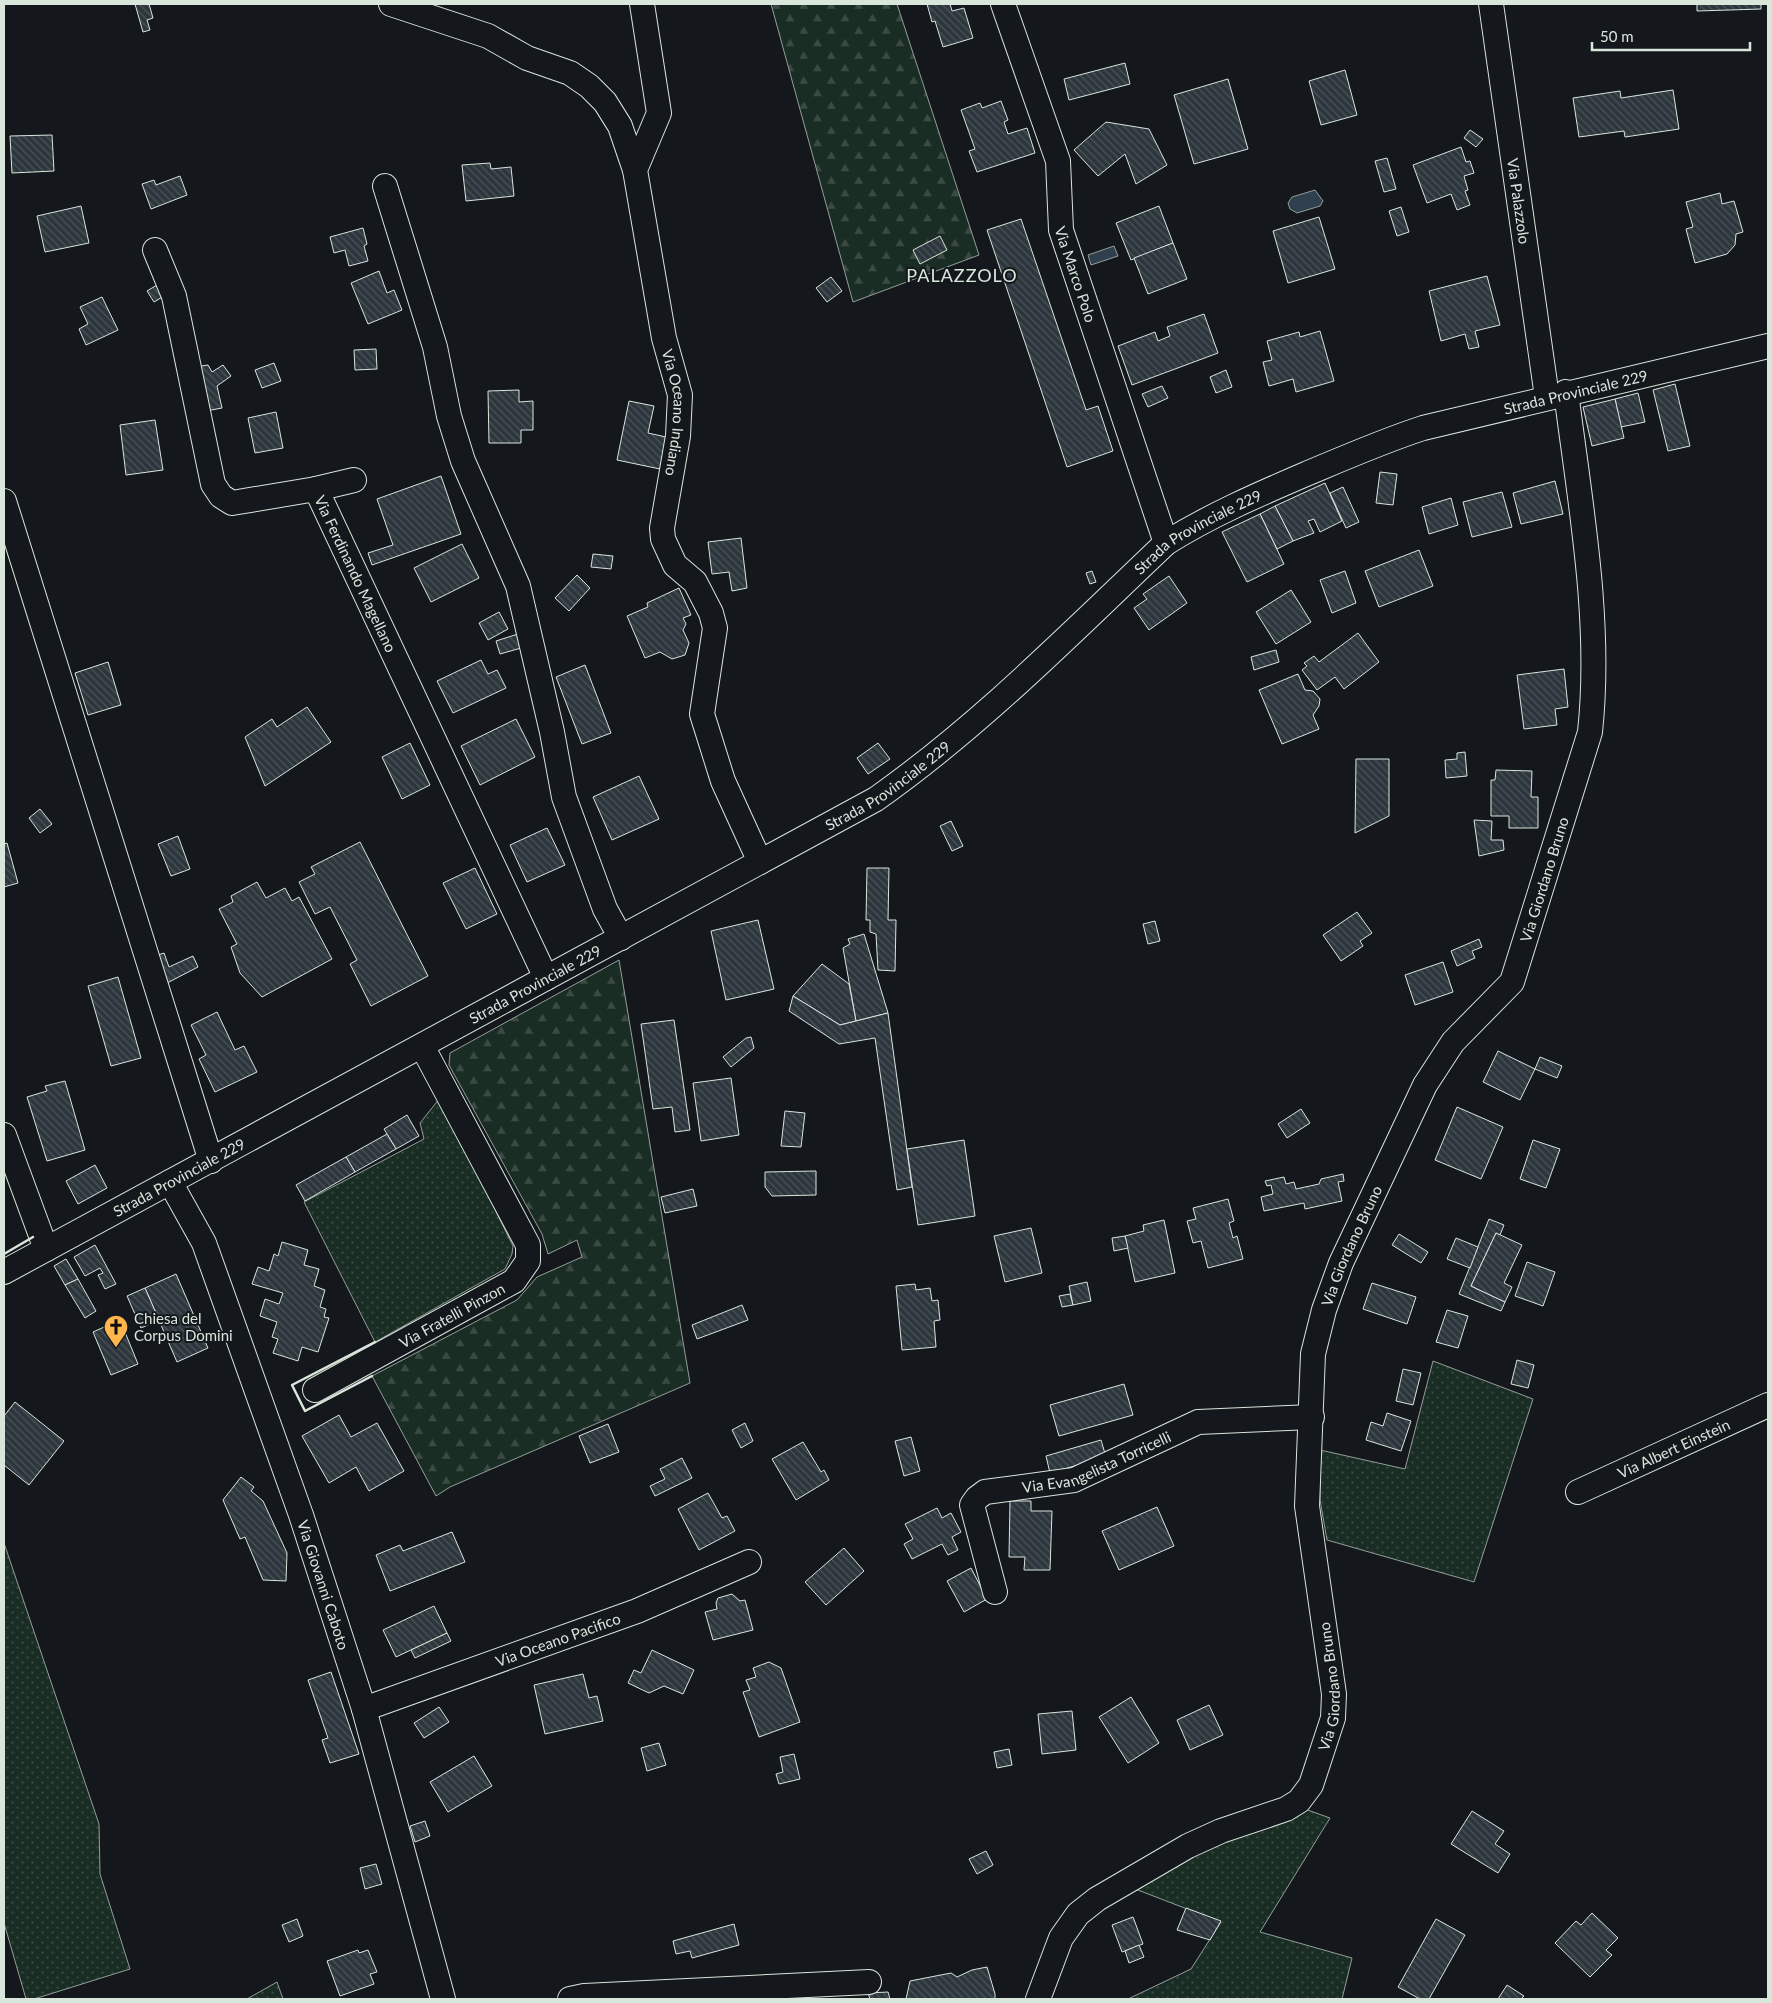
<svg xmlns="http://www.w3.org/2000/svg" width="1772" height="2003" viewBox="0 0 1772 2003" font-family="Lato,sans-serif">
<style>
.grass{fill:url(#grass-dots);stroke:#939e99}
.forest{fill:url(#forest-firs);stroke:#939e99}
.water{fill:#2f3f4d;stroke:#939e99}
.building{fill:url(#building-back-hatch);stroke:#d8e6dc}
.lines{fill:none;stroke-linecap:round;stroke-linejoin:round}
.minor-casing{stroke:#d8e6dc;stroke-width:26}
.minor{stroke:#14181c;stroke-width:24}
.wall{stroke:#d8e6dc;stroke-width:2.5}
.labels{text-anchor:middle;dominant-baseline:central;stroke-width:4;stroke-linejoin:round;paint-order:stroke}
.street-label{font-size:15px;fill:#d8e6dc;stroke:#14181c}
.poi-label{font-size:15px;fill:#d8e6dc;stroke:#14181c;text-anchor:start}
.quarter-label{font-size:18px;letter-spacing:1px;fill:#d8e6dc;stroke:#14181c}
</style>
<defs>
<pattern id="grass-dots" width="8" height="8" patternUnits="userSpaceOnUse" patternTransform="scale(1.25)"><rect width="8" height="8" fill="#1a2d24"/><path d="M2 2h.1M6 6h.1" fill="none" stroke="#3b4b43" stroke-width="1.8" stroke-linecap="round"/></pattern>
<pattern id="forest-firs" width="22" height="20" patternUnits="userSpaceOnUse" patternTransform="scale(1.25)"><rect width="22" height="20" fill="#1a2d24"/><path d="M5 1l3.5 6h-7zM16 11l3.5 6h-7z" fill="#3b4b43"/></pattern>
<pattern id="building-back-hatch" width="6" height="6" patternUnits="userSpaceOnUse" patternTransform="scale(1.25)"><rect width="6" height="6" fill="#2c363c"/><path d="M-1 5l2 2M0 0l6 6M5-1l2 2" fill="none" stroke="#4a5358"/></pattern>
</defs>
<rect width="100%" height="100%" fill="#14181c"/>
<g class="grass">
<path d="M440 1098 513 1246 512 1254 505 1269 375 1342 304 1202 424 1139 420 1123Z"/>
<path d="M1433 1361 1533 1399 1474 1582 1327 1540 1320 1500V1450L1405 1469Z"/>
<path d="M4 1543 99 1824 100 1874 130 1969 34 1999H26L4 1923Z"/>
<path d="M1302 1808 1330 1818 1260 1932 1352 1958 1342 1999H1128L1191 1969 1221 1922 1130 1887 1187 1857Z"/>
<path d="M277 1982 283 1999H247Z"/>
</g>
<g class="forest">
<path d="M771 4H897L979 255 853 302Z"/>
<path d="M619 960 690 1383 450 1487 436 1496 372 1376 517 1300 537 1277 582 1257 577 1240 548 1254 542 1234 449 1065 450 1053Z"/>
</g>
<g class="water">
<path d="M1315 190 1323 201 1320 206 1297 213 1290 209 1288 203 1292 197Z"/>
<path d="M1114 246 1118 256 1091 265 1088 255Z"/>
</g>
<g class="building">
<path d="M135 4H149L153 18 147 20 150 30 143 32Z"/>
<path d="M927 4H950L952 11 964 8 973 38 943 47 935 21 932 22Z"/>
<path d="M1697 4H1761V9L1697 11Z"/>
<path d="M1125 63 1130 84 1069 100 1064 79Z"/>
<path d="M1345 70 1357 115 1321 125 1309 81Z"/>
<path d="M1228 79 1248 149 1194 164 1174 95Z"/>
<path d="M1673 90 1679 129 1625 137 1624 131 1579 137 1573 98 1620 91 1621 98Z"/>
<path d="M1001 101 1008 120 1004 122 1008 134 1027 128 1035 153 977 172 969 151 975 149 961 110 980 103 982 108Z"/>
<path d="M1106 122 1149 129 1167 165 1136 184 1125 154 1098 176 1074 150Z"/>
<path d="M1470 130 1483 139 1476 147 1464 138Z"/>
<path d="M52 135 54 171 12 173 10 136Z"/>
<path d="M1461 147 1466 162 1470 161 1474 173 1464 176 1468 190 1465 191 1470 205 1457 210 1451 194 1427 203 1413 165Z"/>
<path d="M1387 158 1396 189 1384 192 1375 161Z"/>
<path d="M490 163 491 169 511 167 514 196 466 201 462 165Z"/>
<path d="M180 176 187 195 151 209 142 184 154 180 156 185Z"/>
<path d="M1720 193 1722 204 1734 201 1743 232 1736 234 1735 245 1727 254 1695 263 1686 229 1693 227 1686 202Z"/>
<path d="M81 206 89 243 45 252 37 216Z"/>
<path d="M1159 206 1173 243 1131 260 1116 223Z"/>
<path d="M1401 207 1409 232 1397 236 1389 211Z"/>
<path d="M1319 217 1335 269 1288 283 1273 231Z"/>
<path d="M1021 219 1086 410 1098 406 1113 451 1067 467 987 230Z"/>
<path d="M363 228 367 244 364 246 368 261 349 266 345 250 334 253 330 237Z"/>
<path d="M940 236 947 250 920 264 913 250Z"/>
<path d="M1173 243 1187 279 1148 294 1134 258Z"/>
<path d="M379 271 387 293 394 290 402 310 368 324 351 283Z"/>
<path d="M1487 276 1500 325 1475 331 1479 347 1469 349 1465 334 1441 341 1429 291Z"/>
<path d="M831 277 842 291 827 302 816 288Z"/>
<path d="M157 285 164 296 154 302 147 291Z"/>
<path d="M102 297 118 330 86 345 79 329 88 324 80 307Z"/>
<path d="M1204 314 1218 353 1132 385 1118 346 1155 332 1158 341 1170 336 1167 327Z"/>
<path d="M1320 331 1334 381 1296 392 1293 379 1269 386 1263 362 1272 360 1267 341 1299 332 1300 337Z"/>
<path d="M376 349 377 369 355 370 354 350Z"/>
<path d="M274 363 281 381 262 388 255 370Z"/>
<path d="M208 365 212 372 223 365 231 376 217 386 222 408 206 411 195 367Z"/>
<path d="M1226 370 1232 387 1216 393 1210 377Z"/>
<path d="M1675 384 1690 446 1668 451 1653 390Z"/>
<path d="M1162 386 1168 398 1148 407 1142 394Z"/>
<path d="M519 390V402L533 401V430H521V443H489L488 391Z"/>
<path d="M1638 393 1645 422 1621 427 1615 399Z"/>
<path d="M1615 399 1624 438 1592 446 1583 407Z"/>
<path d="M629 401 654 406 648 433 666 437 660 469 617 460Z"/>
<path d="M276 412 283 448 255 453 248 418Z"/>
<path d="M155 420 163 470 126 475 120 425Z"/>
<path d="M1380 472 1397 474 1393 505 1376 503Z"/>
<path d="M441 476 461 534 372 565 368 553 393 545 377 499Z"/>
<path d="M1555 481 1563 514 1521 524 1513 493Z"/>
<path d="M1325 483 1342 521 1320 532 1314 519 1308 521 1314 533 1293 541 1275 506Z"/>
<path d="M1343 487 1359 522 1346 528 1330 493Z"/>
<path d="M1502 492 1512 527 1472 537 1463 502Z"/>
<path d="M1451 498 1458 525 1429 534 1422 507Z"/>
<path d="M1275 506 1293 541 1277 549 1260 514Z"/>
<path d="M1260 514 1284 564 1247 582 1222 532Z"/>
<path d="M741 538 747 588 732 591 729 572 712 574 708 542Z"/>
<path d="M462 544 479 578 431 602 414 568Z"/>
<path d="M1419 550 1433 586 1379 607 1365 571Z"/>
<path d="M593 554 613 556 611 569 591 567Z"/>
<path d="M1092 571 1096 582 1090 584 1086 573Z"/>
<path d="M1345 571 1356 603 1332 613 1320 580Z"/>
<path d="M577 575 590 588 569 611 555 598Z"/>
<path d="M1169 576 1187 603 1149 630 1134 608 1147 599 1143 594Z"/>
<path d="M679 588 691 615 683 618 686 624 683 630 689 643 685 655 672 659 660 652 645 658 627 616 648 607 647 603Z"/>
<path d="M1291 590 1311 622 1276 644 1256 612Z"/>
<path d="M499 612 508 629 488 640 479 623Z"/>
<path d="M1358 633 1379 662 1344 689 1335 677 1317 690 1302 670 1307 666 1304 663 1314 656 1319 662Z"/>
<path d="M518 634 521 648 500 654 496 641Z"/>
<path d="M1276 650 1279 662 1254 670 1251 657Z"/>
<path d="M481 660 488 674 497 670 506 688 453 713 437 681Z"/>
<path d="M108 662 121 705 88 715 75 673Z"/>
<path d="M585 665 611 733 582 744 556 677Z"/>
<path d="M1564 669 1568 707 1555 709 1557 725 1524 729 1517 675Z"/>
<path d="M1298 674 1305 690 1313 691 1320 699 1319 706 1313 715 1319 729 1282 744 1259 690Z"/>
<path d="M307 707 331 742 265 786 245 737 272 719 277 727Z"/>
<path d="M516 719 535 757 480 785 461 746Z"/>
<path d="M410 743 430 785 402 799 382 757Z"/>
<path d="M878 743 890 759 868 774 857 758Z"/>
<path d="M1465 752 1467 776 1446 778 1445 760 1457 759V753Z"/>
<path d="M1356 759H1389V816L1355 833Z"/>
<path d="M1496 770 1532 771 1531 797H1538V828H1509V816H1491V780H1495Z"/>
<path d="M639 776 659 819 612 840 593 797Z"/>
<path d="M40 809 52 824 40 833 29 818Z"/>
<path d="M1474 820 1492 821 1491 840H1503L1504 850 1479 856Z"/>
<path d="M951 821 963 846 952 851 940 826Z"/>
<path d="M547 828 565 865 527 882 510 845Z"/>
<path d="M178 836 190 869 171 876 158 844Z"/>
<path d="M360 842 428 976 371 1006 350 964 357 960 330 907 315 914 299 882 315 874 311 867Z"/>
<path d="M7 843 18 883 4 887V844Z"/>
<path d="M475 868 497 914 466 929 443 883Z"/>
<path d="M867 868H889L888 920H896L895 971 878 970 876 934 870 932V920H866Z"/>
<path d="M257 882 266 898 285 888 292 901 299 897 332 959 262 997 240 973 231 947 237 944 219 909 233 902 231 896Z"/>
<path d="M1357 912 1372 933 1360 941 1363 946 1341 961 1323 935Z"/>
<path d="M758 920 774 989 726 1000 711 931Z"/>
<path d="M1155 921 1160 941 1148 944 1143 924Z"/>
<path d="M864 934 888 1013 856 1021 843 948 850 944 848 939Z"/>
<path d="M1479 939 1482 947 1472 951 1475 958 1457 966 1451 951Z"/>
<path d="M164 953 169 967 193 956 198 967 167 983 158 955Z"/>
<path d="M1443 962 1453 992 1415 1005 1405 975Z"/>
<path d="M822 964 849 984 856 1021 840 1025 793 996Z"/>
<path d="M118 977 141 1058 111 1066 88 986Z"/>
<path d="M793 996 840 1025 888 1013 912 1187 897 1190 875 1038 839 1044 789 1011Z"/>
<path d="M217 1012 235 1050 244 1046 257 1072 215 1092 199 1059 206 1055 191 1025Z"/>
<path d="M674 1020 690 1130 675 1132 672 1107 653 1109 641 1024Z"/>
<path d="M751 1037 754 1048 731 1067 723 1057 746 1038Z"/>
<path d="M1498 1051 1535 1069 1520 1100 1483 1082Z"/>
<path d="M1540 1057 1562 1066 1557 1078 1535 1069Z"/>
<path d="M731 1078 739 1135 701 1141 693 1083Z"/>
<path d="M65 1081 85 1150 47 1161 27 1097 47 1091 45 1086Z"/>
<path d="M1457 1107 1503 1127 1481 1179 1435 1160Z"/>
<path d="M1301 1109 1310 1123 1287 1138 1278 1124Z"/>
<path d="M785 1111 805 1113 801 1147 781 1146Z"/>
<path d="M407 1115 419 1136 396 1149 384 1129Z"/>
<path d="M387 1134 396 1149 355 1172 346 1157Z"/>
<path d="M964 1140 975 1216 918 1225 907 1149Z"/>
<path d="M1533 1140 1560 1149 1546 1188 1520 1179Z"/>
<path d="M346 1157 355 1172 305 1201 296 1185Z"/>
<path d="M95 1165 107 1188 78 1204 66 1181Z"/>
<path d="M816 1171V1195L772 1196 765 1187V1172Z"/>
<path d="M1343 1174 1344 1181 1338 1182 1342 1201 1305 1209 1304 1203 1264 1211 1261 1197 1273 1194 1271 1185 1267 1186 1265 1181 1284 1177 1286 1184 1294 1182 1296 1189 1319 1184 1321 1179Z"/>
<path d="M693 1189 697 1206 665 1213 661 1197Z"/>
<path d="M1228 1199 1234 1221 1229 1223 1233 1238 1237 1236 1243 1259 1208 1268 1201 1241 1193 1243 1187 1221 1196 1219 1193 1208Z"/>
<path d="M1489 1219 1504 1225 1500 1235 1496 1233 1471 1286 1505 1302 1501 1311 1459 1294Z"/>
<path d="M1164 1220 1175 1273 1135 1282 1125 1236 1144 1231 1143 1225Z"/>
<path d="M1031 1228 1042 1273 1005 1282 994 1236Z"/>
<path d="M1496 1233 1522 1245 1504 1283 1512 1287 1505 1302 1471 1286Z"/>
<path d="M1399 1234 1428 1252 1421 1263 1392 1245Z"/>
<path d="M1125 1236 1128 1248 1114 1251 1112 1238Z"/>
<path d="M1456 1238 1478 1247 1470 1268 1447 1259Z"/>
<path d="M282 1242 308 1250 304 1265 319 1269 314 1286 325 1290 320 1307 326 1309 324 1317 329 1318 318 1352 302 1347 298 1361 273 1353 278 1339 272 1337 277 1322 260 1316 265 1299 279 1304 283 1293 252 1284 258 1267 269 1271 274 1254 278 1256Z"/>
<path d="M95 1245 116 1284 105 1289 98 1275 103 1273 100 1268 85 1276 74 1257Z"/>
<path d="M66 1259 78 1279 65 1285 54 1266Z"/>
<path d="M1527 1262 1555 1272 1543 1306 1515 1296Z"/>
<path d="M176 1274 208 1348 177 1362 145 1288Z"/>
<path d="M78 1279 96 1311 85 1318 65 1285Z"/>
<path d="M1087 1282 1091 1301 1073 1305 1069 1286Z"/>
<path d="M1372 1283 1416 1297 1407 1324 1363 1309Z"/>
<path d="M915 1284 916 1290 930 1288 932 1301 938 1300 940 1320 934 1321 936 1347 902 1350 896 1286Z"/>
<path d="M145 1288 159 1320 141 1328 127 1296Z"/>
<path d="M1070 1294 1073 1305 1062 1307 1059 1296Z"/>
<path d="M742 1305 748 1320 697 1339 692 1325Z"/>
<path d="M1447 1310 1468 1316 1458 1348 1436 1342Z"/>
<path d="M120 1320 138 1364 111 1375 93 1332Z"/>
<path d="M1517 1360 1534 1365 1528 1388 1511 1384Z"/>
<path d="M1403 1369 1421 1373 1413 1405 1396 1401Z"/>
<path d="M1124 1384 1133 1415 1059 1436 1050 1405Z"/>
<path d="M15 1402 64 1441 29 1485 4 1465V1416Z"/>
<path d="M1387 1413 1411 1421 1401 1451 1366 1440 1371 1422 1383 1426Z"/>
<path d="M339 1415 351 1437 377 1423 404 1471 369 1491 356 1467 329 1483 302 1436Z"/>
<path d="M745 1423 753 1441 741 1448 732 1430Z"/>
<path d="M608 1424 619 1452 590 1463 579 1436Z"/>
<path d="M911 1437 920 1471 904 1476 895 1441Z"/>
<path d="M1101 1440 1106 1457 1050 1473 1046 1456Z"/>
<path d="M803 1442 821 1472 824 1470 829 1480 796 1500 772 1459Z"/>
<path d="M682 1458 692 1478 655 1496 650 1486 665 1479 660 1469Z"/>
<path d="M241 1477 254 1487 251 1491 263 1501 287 1553 286 1581 263 1580 245 1537 240 1539 223 1500Z"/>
<path d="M708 1493 722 1518 727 1516 735 1531 699 1550 678 1509Z"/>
<path d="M1010 1501H1031V1511H1052L1050 1570H1024L1025 1557H1009Z"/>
<path d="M1157 1507 1174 1546 1119 1570 1102 1531Z"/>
<path d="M937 1508 942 1518 951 1513 961 1532 952 1537 958 1550 948 1555 942 1544 912 1559 904 1544 913 1539 905 1524Z"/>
<path d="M452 1532 465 1562 390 1591 376 1555 400 1545 403 1551Z"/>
<path d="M844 1548 864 1571 826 1605 805 1582Z"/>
<path d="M971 1568 987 1599 964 1612 947 1581Z"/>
<path d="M732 1594 740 1601 745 1600 753 1630 713 1640 705 1612 717 1609 716 1603 718 1598Z"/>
<path d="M434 1606 447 1633 396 1657 383 1630Z"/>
<path d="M447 1633 451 1641 415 1658 411 1650Z"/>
<path d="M652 1650 694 1670 683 1694 664 1686 649 1693 628 1683 634 1670 641 1673Z"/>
<path d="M769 1662 781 1668 800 1722 759 1737 743 1692 750 1690 746 1680 756 1677 753 1668Z"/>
<path d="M331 1672 359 1754 330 1763 322 1740 328 1738 308 1680Z"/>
<path d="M583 1674 589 1698 597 1696 603 1721 545 1734 534 1685Z"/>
<path d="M1131 1697 1159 1743 1128 1763 1099 1717Z"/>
<path d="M1209 1705 1223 1735 1190 1750 1177 1720Z"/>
<path d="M439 1707 449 1722 424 1738 414 1723Z"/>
<path d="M1072 1711 1076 1750 1042 1754 1038 1714Z"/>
<path d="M659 1743 666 1765 647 1771 641 1748Z"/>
<path d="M1009 1749 1012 1765 997 1768 994 1752Z"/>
<path d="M794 1754 800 1779 779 1784 776 1774 783 1772 780 1757Z"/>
<path d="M474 1756 492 1786 448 1812 430 1782Z"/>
<path d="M1472 1811 1504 1831 1495 1844 1510 1854 1498 1873 1451 1844Z"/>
<path d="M425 1821 430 1836 415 1842 410 1826Z"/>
<path d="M986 1851 993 1865 977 1874 969 1859Z"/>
<path d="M376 1864 382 1884 365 1889 360 1868Z"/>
<path d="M1186 1908 1221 1921 1210 1940 1177 1930Z"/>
<path d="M1592 1913 1618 1938 1606 1950 1612 1955 1590 1977 1555 1943 1576 1921 1581 1925Z"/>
<path d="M1133 1917 1143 1944 1122 1952 1112 1925Z"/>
<path d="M297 1919 303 1936 289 1942 282 1925Z"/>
<path d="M1436 1919 1465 1935 1429 1999H1420L1398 1987Z"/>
<path d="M734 1924 739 1945 692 1958 690 1951 676 1954 673 1941Z"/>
<path d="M1139 1945 1144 1957 1129 1963 1125 1951Z"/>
<path d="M358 1950 359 1953 368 1950 377 1972 370 1974 374 1984 340 1996 327 1961Z"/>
<path d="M987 1967 995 1994V1999H906L910 1981 951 1973 957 1977 972 1970Z"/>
<path d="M1507 1985 1524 1996 1521 1999H1498Z"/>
<path d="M888 1992 890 1999H870L868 1993Z"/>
</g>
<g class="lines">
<defs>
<g id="minor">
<path d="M391 4 488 36 527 58 570 73 589 86 605 102 620 126 635 170"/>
<path id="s1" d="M642 4 659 113 635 170 664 338 680 395 678 436 662 528 663 539 675 565 695 582 711 613 715 628 702 714 723 781 760 862"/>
<path id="s2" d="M1003 4 1058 161 1061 230 1166 543"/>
<path id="s3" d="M1491 4 1547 397"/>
<path d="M385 186 435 347 449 416 463 461 518 586 552 732 564 797 605 909 621 938"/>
<path id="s4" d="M155 250 174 296 213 484 221 496 232 503 316 489 546 978"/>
<path d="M316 489 354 480"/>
<path d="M4 501 211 1161"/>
<path d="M4 1135 46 1249"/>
<path id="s5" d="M170 1182 204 1243 301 1515 364 1709 443 1999"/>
<path id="s6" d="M4 1272 876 799C982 724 1072 632 1166 543 1211 515 1257 495 1306 474 1344 458 1383 441 1423 428L1768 346"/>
<path id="s7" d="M315 1390 514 1281 528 1261V1245L422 1046"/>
<path id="s8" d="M1578 1492 1768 1405"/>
<path id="s9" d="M995 1592 972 1505 977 1498 985 1492 1074 1480 1198 1422 1312 1417"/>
<path id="s10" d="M364 1709 637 1611 749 1562"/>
<path d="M570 1999 584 1996 869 1982"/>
<path id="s11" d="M1038 1999 1061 1938 1078 1914 1097 1899 1188 1846 1221 1831 1286 1809 1299 1801 1311 1785 1333 1718 1334 1694 1307 1506 1313 1354 1324 1310 1341 1263 1425 1085 1453 1042 1512 982 1590 732C1602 621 1580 503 1566 392"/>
</g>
</defs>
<use href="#minor" class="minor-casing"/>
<use href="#minor" class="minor"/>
<g class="wall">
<path d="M4 1254 33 1237"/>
<path d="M372 1376 305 1411 292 1385 375 1342"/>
</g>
</g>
<defs>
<symbol id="church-pin" viewBox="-11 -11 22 30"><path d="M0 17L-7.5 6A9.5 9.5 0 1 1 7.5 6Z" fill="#ffb74d" stroke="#14181c"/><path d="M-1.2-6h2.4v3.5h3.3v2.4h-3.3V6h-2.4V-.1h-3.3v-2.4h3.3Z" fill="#111"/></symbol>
</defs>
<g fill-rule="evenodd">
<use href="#church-pin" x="102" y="1313" width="28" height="38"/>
</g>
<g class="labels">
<g class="street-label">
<text stroke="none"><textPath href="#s3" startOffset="199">Via Palazzolo</textPath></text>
<text stroke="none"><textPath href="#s2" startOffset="282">Via Marco Polo</textPath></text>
<text stroke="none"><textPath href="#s6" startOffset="1818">Strada Provinciale 229</textPath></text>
<text stroke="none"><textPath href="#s1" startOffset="419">Via Oceano Indiano</textPath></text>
<text stroke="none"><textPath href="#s6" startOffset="1412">Strada Provinciale 229</textPath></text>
<text stroke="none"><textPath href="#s4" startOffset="448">Via Ferdinando Magellano</textPath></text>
<text stroke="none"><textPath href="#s6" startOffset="1009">Strada Provinciale 229</textPath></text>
<text stroke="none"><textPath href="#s11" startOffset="1336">Via Giordano Bruno</textPath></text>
<text stroke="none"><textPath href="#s6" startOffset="604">Strada Provinciale 229</textPath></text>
<text stroke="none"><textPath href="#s6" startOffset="199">Strada Provinciale 229</textPath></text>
<text stroke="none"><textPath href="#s11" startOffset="916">Via Giordano Bruno</textPath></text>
<text stroke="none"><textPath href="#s7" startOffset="156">Via Fratelli Pinzon</textPath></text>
<text stroke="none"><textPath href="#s8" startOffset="105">Via Albert Einstein</textPath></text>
<text stroke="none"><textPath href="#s9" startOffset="225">Via Evangelista Torricelli</textPath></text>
<text stroke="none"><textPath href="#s5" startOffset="432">Via Giovanni Caboto</textPath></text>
<text stroke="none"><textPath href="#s10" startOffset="206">Via Oceano Pacifico</textPath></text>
<text stroke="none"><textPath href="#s11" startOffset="466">Via Giordano Bruno</textPath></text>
</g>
<g class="poi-label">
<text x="134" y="1318">Chiesa del<tspan x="134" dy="17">Corpus Domini</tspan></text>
</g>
<g class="quarter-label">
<text x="962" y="275">PALAZZOLO</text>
</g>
</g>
<rect width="1772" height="2003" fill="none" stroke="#d8e6dc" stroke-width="10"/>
<path d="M1592 42v8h158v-8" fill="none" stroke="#d8e6dc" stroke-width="2.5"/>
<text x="1600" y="42" font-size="15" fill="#d8e6dc" stroke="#14181c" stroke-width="4" paint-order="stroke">50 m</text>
</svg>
